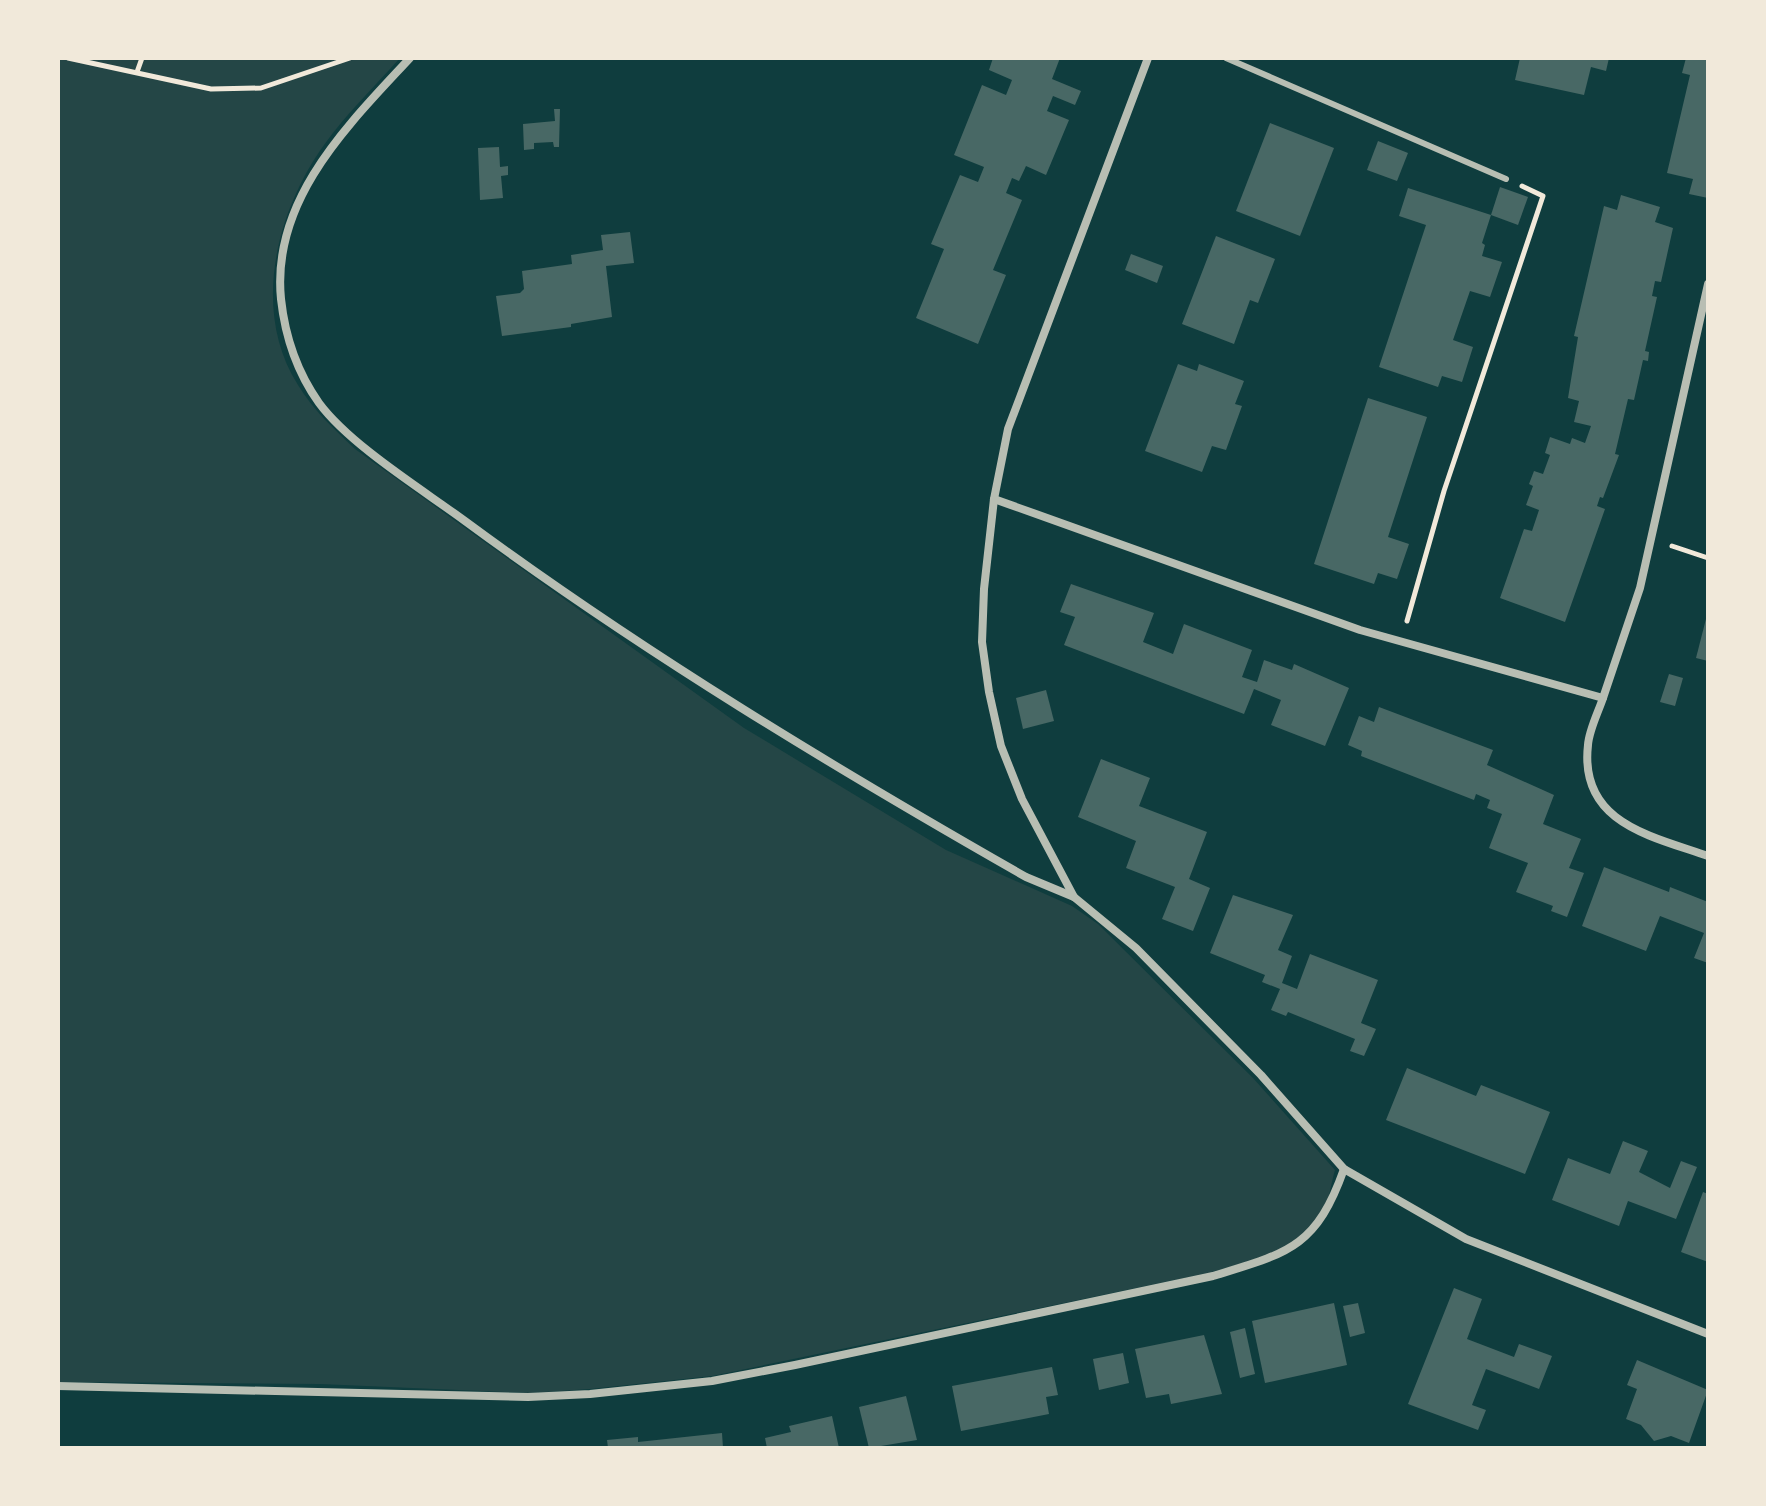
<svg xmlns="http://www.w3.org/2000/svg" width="1766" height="1506" viewBox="0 0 1766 1506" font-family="Commissioner,sans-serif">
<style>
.green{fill:#244646}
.building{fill:#486865}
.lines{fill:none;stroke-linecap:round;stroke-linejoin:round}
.path{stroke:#f1e9da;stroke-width:5}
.service{stroke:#b8beb3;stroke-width:6}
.minor{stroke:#b8beb3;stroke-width:8}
</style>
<rect width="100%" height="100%" fill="#0f3d3e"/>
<path class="green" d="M58 58H400C375 86 346 114 324 145 276 212 251 311 298 385 313 410 334 429 355 449L744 728 946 850 1072 906 1098 924 1253 1078 1335 1170C1331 1184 1329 1200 1323 1213 1303 1251 1249 1260 1213 1272L712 1376 590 1389 530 1393 320 1384 58 1382Z"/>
<g class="building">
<path d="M993 58H1060L1052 79 1081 91 1075 105 1053 96 1047 111 1069 120 1046 175 1026 166 1019 181 1012 178 1006 193 1022 200 993 270 1006 275 978 344 916 318 944 249 931 244 960 175 978 182 984 167 954 155 982 85 1006 95 1012 80 989 70Z"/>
<path d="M1520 58H1609L1606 71 1591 67 1584 95 1515 80Z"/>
<path d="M1686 58H1708V198L1689 194 1693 179 1667 173 1690 75 1682 73Z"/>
<path d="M554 109H560L559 147H554L553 142 534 143V149L524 150 523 124 555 121Z"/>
<path d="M1270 123 1334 148 1300 236 1236 211Z"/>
<path d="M1378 141 1408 153 1397 181 1367 170Z"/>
<path d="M499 147 500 167 508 166V175L501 176 503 198 480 200 478 148Z"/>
<path d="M1500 187 1528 197 1518 225 1491 215Z"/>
<path d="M1408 188 1491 215 1482 243 1485 245 1482 256 1502 262 1490 297 1470 291 1453 340 1473 347 1462 382 1442 376 1438 387 1379 367 1426 225 1399 216Z"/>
<path d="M1621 195 1660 207 1655 222 1673 228 1661 282 1655 281 1652 296 1657 297 1645 351 1649 352 1648 361 1643 360 1634 400 1628 399 1615 454 1619 455 1603 498 1600 497 1597 506 1605 509 1565 622 1500 598 1524 529 1532 531 1539 510 1526 505 1533 486 1529 484 1534 471 1543 474 1550 455 1545 453 1550 437 1570 444 1572 438 1585 443 1591 426 1574 422 1579 401 1568 398 1578 337 1574 336 1604 206 1617 210Z"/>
<path d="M630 232 634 263 606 266 612 317 571 324V327L502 336 496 296 520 293 524 289 522 271 572 264 571 255 603 250 601 235Z"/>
<path d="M1216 236 1275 259 1258 303 1250 300 1234 344 1182 324Z"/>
<path d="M1131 254 1163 266 1157 283 1125 270Z"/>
<path d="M1178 364 1197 371 1199 364 1244 381 1235 404 1242 406 1226 450 1212 446 1202 472 1145 451Z"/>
<path d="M1368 398 1427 417 1388 537 1409 544 1397 579 1378 573 1374 584 1314 564Z"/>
<path d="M1071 584 1154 613 1143 642 1173 654 1184 624 1252 650 1242 677 1257 682 1264 660 1292 670 1294 664 1349 688 1325 746 1271 725 1281 700 1254 689 1244 714 1064 645 1075 617 1060 612Z"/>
<path d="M1707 615H1708V661L1696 658Z"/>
<path d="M1669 674 1683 678 1675 706 1660 702Z"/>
<path d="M1046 690 1054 721 1023 729 1016 698Z"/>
<path d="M1379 707 1493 750 1487 765 1554 795 1543 824 1581 839 1569 868 1584 873 1567 917 1551 911 1553 906 1516 892 1528 863 1489 848 1502 814 1487 808 1490 800 1476 794 1474 800 1361 756 1362 751 1348 745 1359 716 1374 722Z"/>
<path d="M1101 759 1150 778 1139 806 1207 832 1189 879 1210 888 1193 931 1162 919 1175 887 1126 868 1136 841 1078 817Z"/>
<path d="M1604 867 1669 892 1670 887 1708 902V963L1694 958 1704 933 1660 916 1646 951 1582 926Z"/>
<path d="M1233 895 1293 915 1278 950 1292 956 1282 983 1297 989 1310 954 1378 980 1361 1023 1376 1029 1364 1056 1350 1051 1355 1039 1288 1012 1286 1016 1271 1010 1280 989 1262 982 1265 975 1210 953Z"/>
<path d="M1407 1068 1476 1096 1481 1085 1550 1112 1525 1174 1386 1120Z"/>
<path d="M1623 1141 1648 1151 1639 1172 1670 1188 1681 1161 1697 1167 1676 1219 1628 1201 1619 1226 1552 1200 1568 1158 1610 1174Z"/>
<path d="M1703 1192 1708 1194V1262L1681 1252Z"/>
<path d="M1454 1288 1482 1299 1467 1339 1514 1357 1519 1344 1552 1356 1539 1389 1486 1369 1472 1405 1486 1410 1478 1430 1408 1404Z"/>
<path d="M1334 1303 1347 1365 1265 1383 1252 1321Z"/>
<path d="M1358 1303 1365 1333 1350 1337 1343 1306Z"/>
<path d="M1245 1328 1255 1374 1240 1378 1230 1332Z"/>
<path d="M1204 1335 1222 1394 1171 1404 1169 1394 1146 1398 1135 1349Z"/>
<path d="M1123 1353 1129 1383 1099 1390 1093 1359Z"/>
<path d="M1637 1360 1708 1390 1689 1443 1671 1436 1654 1441 1641 1425 1626 1419 1637 1389 1627 1385Z"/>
<path d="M1052 1367 1058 1395 1046 1397 1049 1414 961 1431 952 1386Z"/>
<path d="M906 1396 917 1440 869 1448 859 1407Z"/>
<path d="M832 1416 839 1448H767L765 1438 791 1432 789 1426Z"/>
<path d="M722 1433 723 1448H608L607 1440 638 1437V1442Z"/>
</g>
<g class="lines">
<g class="path">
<path d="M68 58 211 89 261 88 350 58"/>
<path d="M137 72 142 58"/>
<path d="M1672 546 1708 558"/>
<path d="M1407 621 1444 491 1543 196 1522 186"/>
</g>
<path class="service" d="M1226 58 1506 179"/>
<g class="minor">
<path d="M410 58C349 124 271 199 281 299 285 336 297 372 319 403 350 445 423 490 465 521 644 653 833 767 1026 877L1074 897 1136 948 1261 1075 1344 1169 1466 1239 1708 1334"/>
<path d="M994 499 1360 630 1603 698C1598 713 1589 730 1588 745 1579 823 1651 836 1708 856"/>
<path d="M1603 698 1640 588 1708 284"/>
<path d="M1074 897 1022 799 1001 746 989 692 982 642 984 589 994 499 1008 429 1148 58"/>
<path d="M58 1386 528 1397 590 1394 712 1381 795 1365 1213 1276C1288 1253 1316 1248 1344 1169"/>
</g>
</g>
<rect width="1766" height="1506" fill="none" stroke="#f1e9da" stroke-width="120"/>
</svg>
